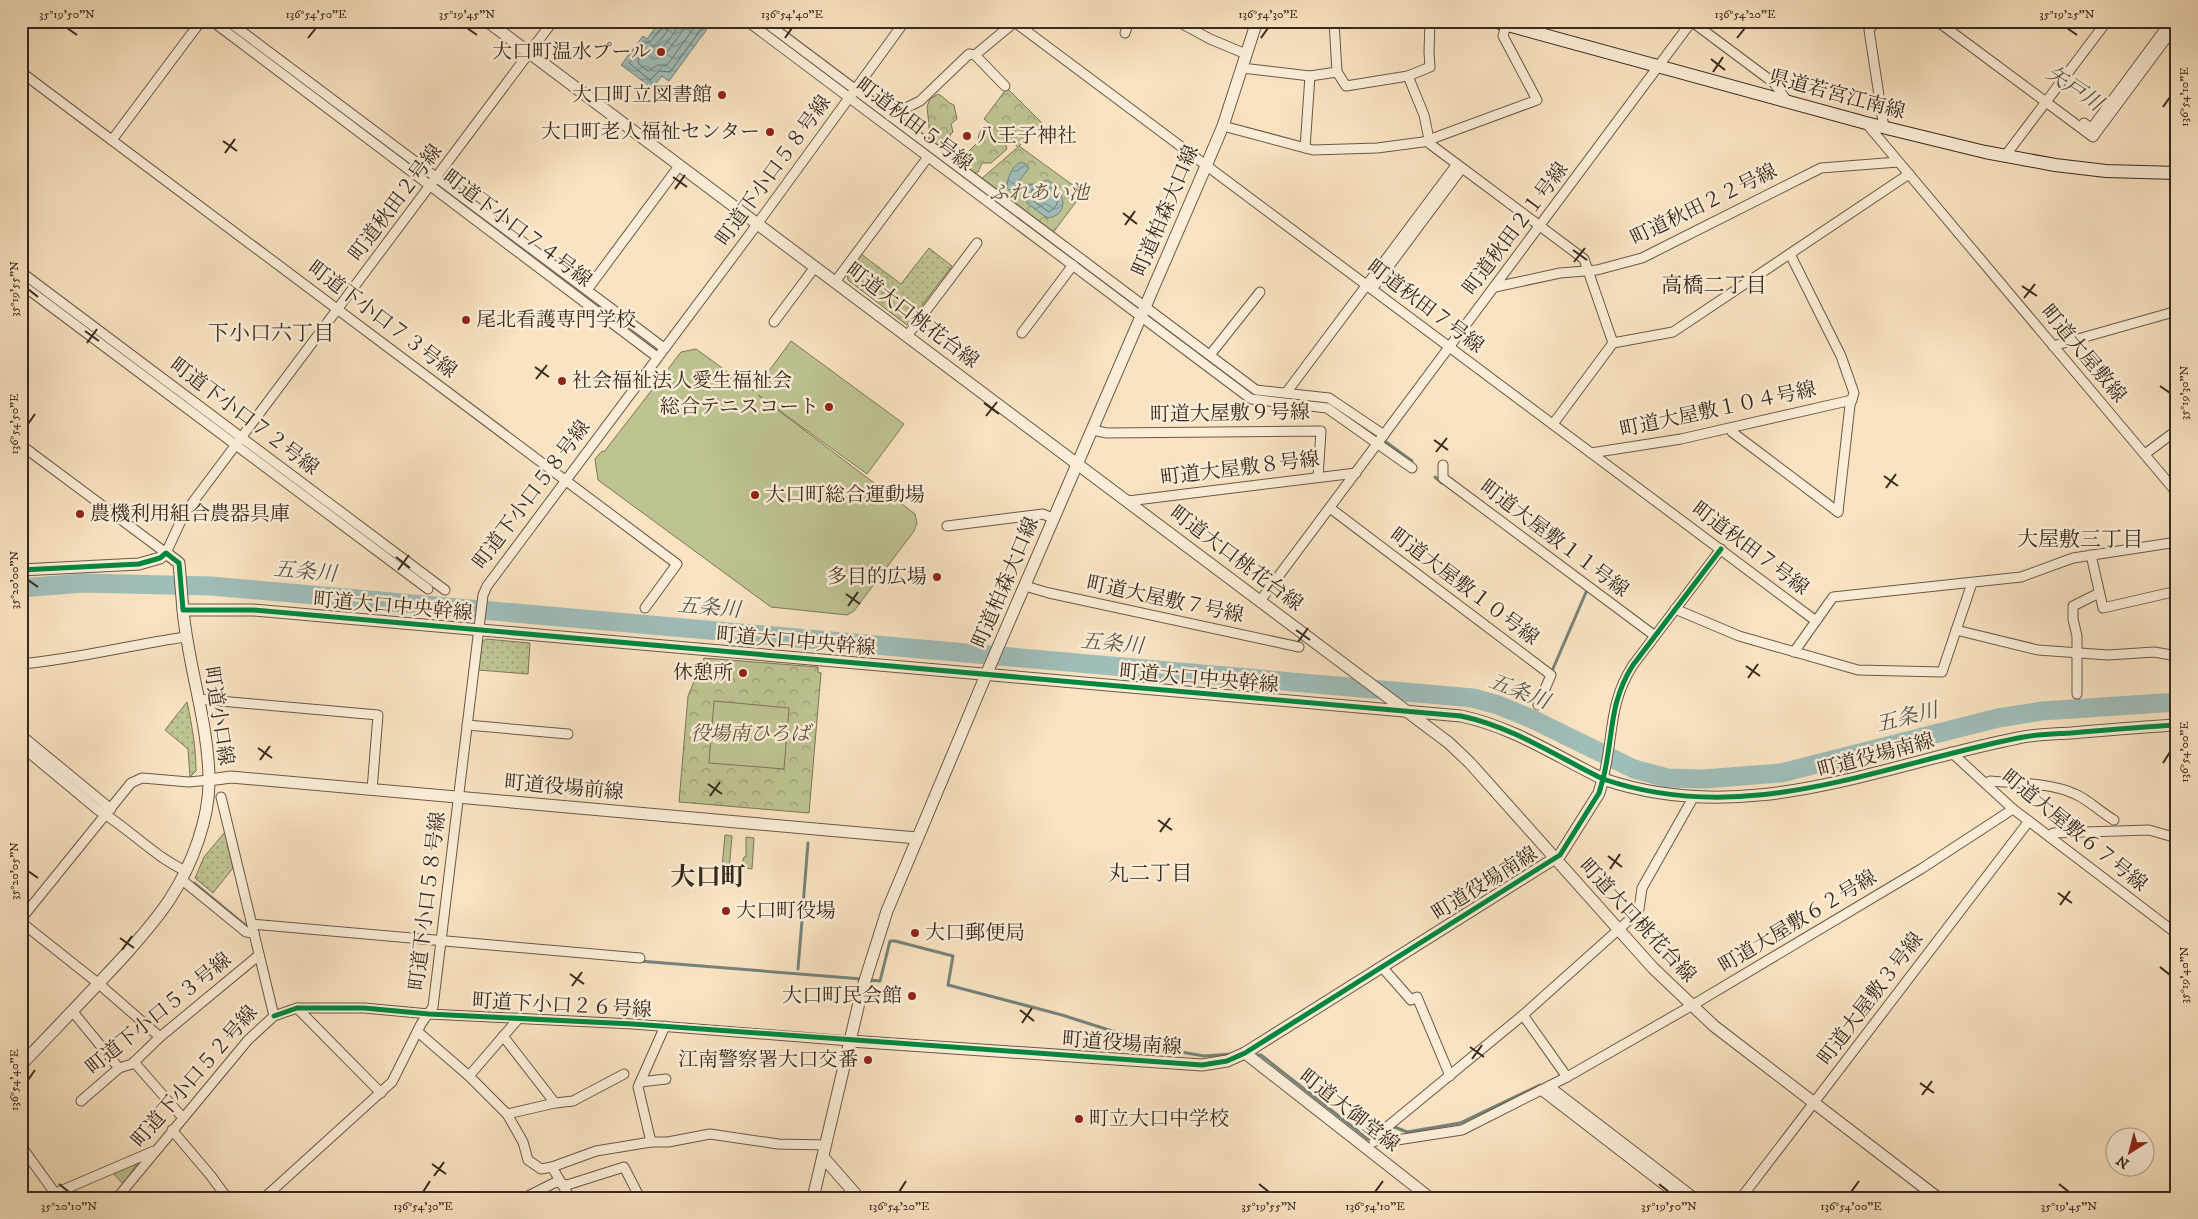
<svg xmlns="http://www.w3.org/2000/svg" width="2198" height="1219" viewBox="0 0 2198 1219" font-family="'IM FELL DW Pica','Noto Serif JP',serif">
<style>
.grass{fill:url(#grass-dots);stroke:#7a7658}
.forest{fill:url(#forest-crowns);stroke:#7a7658}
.garden{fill:#bec392;stroke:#7a7658}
.water{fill:url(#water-waves);stroke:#75827b}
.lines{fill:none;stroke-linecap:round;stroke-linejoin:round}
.shore{stroke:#6b736c;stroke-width:1}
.stream{stroke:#75827b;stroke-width:3}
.river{stroke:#9fbdb9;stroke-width:19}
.minor-casing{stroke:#685847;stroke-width:11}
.tertiary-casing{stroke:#685847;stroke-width:13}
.secondary-casing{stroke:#37291e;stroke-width:14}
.minor{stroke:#fbedd7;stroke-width:9}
.tertiary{stroke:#fbedd7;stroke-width:11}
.secondary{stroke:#fbedd7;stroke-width:12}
.cycleway-casing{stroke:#fbedd7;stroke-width:8}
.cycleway{stroke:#00873e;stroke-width:5}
.ticks{fill:none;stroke:#37291e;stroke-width:2}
.poi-dot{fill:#8f2418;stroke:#fbedd7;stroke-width:2}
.labels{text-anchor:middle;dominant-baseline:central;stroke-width:5;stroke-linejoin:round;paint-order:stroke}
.poi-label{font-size:20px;fill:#37291e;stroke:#fbedd7;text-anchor:end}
.street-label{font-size:20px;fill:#37291e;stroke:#fbedd7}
.park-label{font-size:20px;font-style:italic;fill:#59503b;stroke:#fbedd7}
.water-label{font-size:21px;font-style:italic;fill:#56554c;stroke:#fbedd7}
.neighbourhood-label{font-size:21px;fill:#37291e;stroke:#fbedd7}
.district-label{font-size:25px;font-weight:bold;fill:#37291e;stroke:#fbedd7}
.neatline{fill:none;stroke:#37291e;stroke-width:2}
.ticks-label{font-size:12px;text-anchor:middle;fill:#37291e}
</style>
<defs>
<pattern id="grass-dots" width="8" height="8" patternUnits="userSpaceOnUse" patternTransform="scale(1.25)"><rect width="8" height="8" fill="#bec392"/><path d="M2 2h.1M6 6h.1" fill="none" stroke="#9b9e77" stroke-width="1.8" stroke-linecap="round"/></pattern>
<pattern id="forest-crowns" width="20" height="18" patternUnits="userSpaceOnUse" patternTransform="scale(1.25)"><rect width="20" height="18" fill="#bec392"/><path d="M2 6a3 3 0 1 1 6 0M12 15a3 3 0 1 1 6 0" fill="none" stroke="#9b9e77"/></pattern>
<pattern id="water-waves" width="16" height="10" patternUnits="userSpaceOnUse" patternTransform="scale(1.25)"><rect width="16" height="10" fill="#9fbdb9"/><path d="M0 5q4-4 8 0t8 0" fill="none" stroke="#829a96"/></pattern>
</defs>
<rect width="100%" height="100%" fill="#f9e3c1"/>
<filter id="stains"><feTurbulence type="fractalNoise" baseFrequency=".004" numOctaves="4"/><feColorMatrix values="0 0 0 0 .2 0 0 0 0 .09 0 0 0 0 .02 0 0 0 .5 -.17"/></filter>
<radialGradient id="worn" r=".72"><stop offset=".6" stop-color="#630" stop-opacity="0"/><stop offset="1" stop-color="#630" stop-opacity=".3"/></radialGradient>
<g class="grass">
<path d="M929 248 952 266 907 325 848 280 847 273 861 254 901 284Z"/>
<path d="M486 639 530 643 528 674 478 670 482 642Z"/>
<path d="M187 702C192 725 196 748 196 771L190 777 188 749 165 730Z"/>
<path d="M225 832 233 868 213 893 195 878 204 857Z"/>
</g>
<g class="forest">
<path d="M1007 88 1043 124 1019 146 1074 186 1067 196 1076 202 1052 234 980 180 1018 147 1002 134 1007 149 991 163H982L978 172 969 174 931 147 927 106 930 99 938 94C945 97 947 103 954 105L957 119 951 124 953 132 950 135 956 152 965 155 978 142C978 133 981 128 990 124L984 119Z"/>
<path d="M704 658 818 667V672L821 673 809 813 679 802 688 696Z"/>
</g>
<g class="garden">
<path d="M791 341 904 424 867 474 758 395 915 514 917 523 914 531 854 611 847 615 771 607 598 480 595 459 602 451 604 452 681 352 696 349 754 391Z"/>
<path d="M714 701 789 708 784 769 709 763Z"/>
<path d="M725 835 732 836 729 870H727V866H725V874H729L731 877V881L721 878Z"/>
<path d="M746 837 754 838 752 869 741 867 744 857H746Z"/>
<path d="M138 1163 123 1184 113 1173Z"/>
</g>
<g class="water">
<path d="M660 21H713L669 81 662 76 652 88 621 65 643 36 647 39Z"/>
<path d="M1021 162 1026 164 1029 168 1013 189 1009 190 1007 188C1007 178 1012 166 1021 162Z"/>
<path d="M1047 180C1064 188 1072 215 1047 218L1027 203 1025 190 1030 185Z"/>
</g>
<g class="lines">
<g class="shore">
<path d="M663 21V26L651 41 643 44 629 63 650 80 659 71 670 72 707 21"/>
<path d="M670 21C669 39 648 48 638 61L639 64 648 71 658 65H667L699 21"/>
<path d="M677 21 675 32 658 53 659 57 664 56 690 21"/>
<path d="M1045 185C1059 190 1063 204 1049 212L1031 199 1032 190Z"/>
</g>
<g class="stream">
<path d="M21 278 235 439"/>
<path d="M1100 278 1141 309"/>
<path d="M1146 313 1249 391 1254 392"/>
<path d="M1386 442 1412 461"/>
<path d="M243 444 432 586"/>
<path d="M1435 477 1442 483"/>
<path d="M1552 671 1587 590 1584 588"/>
<path d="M68 779 85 793"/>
<path d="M194 883 246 926 252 927"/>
<path d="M803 905 808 843"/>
<path d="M639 961 862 979"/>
<path d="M798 969 803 908"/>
<path d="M869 980 880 981 890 941H895L953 956 948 985 1062 1015 1175 1051 1204 1056 1232 1054"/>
<path d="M1253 1055H1261L1368 1139 1379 1130"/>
<path d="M1392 1126 1407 1132 1460 1123 1540 1085 1544 1088"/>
</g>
<path class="river" d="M21 588 83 583 211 586 1473 698 1498 705 1532 719 1634 769 1667 778 1704 779 1781 773 1998 718 2042 711 2177 702"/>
<defs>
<g id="minor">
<path d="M212 21 657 357"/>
<path d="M228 21 664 348"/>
<path d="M747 21 1251 399 1327 408 1412 468"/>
<path d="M764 21 1256 390 1329 398 1384 435"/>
<path d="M1013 21 1816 621"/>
<path d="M1177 21 1210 39 1246 54"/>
<path d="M1691 21 1774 83 1787 101"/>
<path d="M1876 21 1869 30 1884 128"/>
<path d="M1937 21 2093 137 2177 24"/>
<path d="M1125 33 1129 21"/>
<path d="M975 55 1005 86"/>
<path d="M1242 68 1310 76 1337 72 1334 21"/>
<path d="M21 72 677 564 645 608"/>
<path d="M1337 72 1346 86 1408 76 1430 67 1429 52 1430 21"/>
<path d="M1408 76 1424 115 1430 144 1584 259 1613 343"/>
<path d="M890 116 920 101 969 54 975 55 1016 21"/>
<path d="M1866 123 2177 493"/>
<path d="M2084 123 2091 129 2171 21"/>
<path d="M1223 126 1313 150 1377 148 1423 142 1537 100 1503 36 1506 25"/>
<path d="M112 140 201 21"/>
<path d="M1305 148 1310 76"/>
<path d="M2005 156 2107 21"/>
<path d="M1790 254 1841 356 1854 393 1850 405 1838 512"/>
<path d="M21 272 445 590"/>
<path d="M835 282 928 157"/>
<path d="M21 284 428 589"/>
<path d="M1495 287 1560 273 1597 270 1642 258 1821 168 1898 162"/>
<path d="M1372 289 1462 168"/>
<path d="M587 290 679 166"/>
<path d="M774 322 815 267"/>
<path d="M1022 333 1073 265"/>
<path d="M907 336 977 243"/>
<path d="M2053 346 2177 311"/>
<path d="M1210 355 1260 292"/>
<path d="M1286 393 1457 164"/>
<path d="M1553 424 1613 343 1673 332 1909 174"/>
<path d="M1731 428 1732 432 1838 512"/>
<path d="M1092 430 1107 433 1321 431 1318 477"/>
<path d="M21 445 166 553 184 514 553 21"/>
<path d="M1591 453 1681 439 1852 400"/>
<path d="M2145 454 2177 430"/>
<path d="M1443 465V478L1655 636"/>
<path d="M1128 501 1356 473"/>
<path d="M1330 508 1551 675 1538 705"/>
<path d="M947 526 1043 514 1054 519"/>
<path d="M2091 555 2103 608 2177 591"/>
<path d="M1025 586 1049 593 1299 647"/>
<path d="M1260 601 1692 21"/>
<path d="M1675 609 1739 636 1858 670 1942 672 1972 583"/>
<path d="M1956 630 2038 650 2108 655 2154 652 2177 656"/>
<path d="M1794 652 1833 597 2021 577 2073 558 2177 542"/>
<path d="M21 664C77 659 130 645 185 637"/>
<path d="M2077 694V636L2073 619V606L2099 593"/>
<path d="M198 699 378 715 372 790"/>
<path d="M467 725 568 734"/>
<path d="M21 735 111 809"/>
<path d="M21 746 98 810C129 828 153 856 186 871"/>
<path d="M1951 752 2013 809 2177 934"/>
<path d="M1603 779C1614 736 1608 704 1633 665L1721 549"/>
<path d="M1987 784 1990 781C2016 783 2052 783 2075 794 2089 800 2100 812 2114 820"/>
<path d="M2050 837 2053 833 2149 830 2177 838"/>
<path d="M181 879 246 932 254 933"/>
<path d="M21 919 131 783 142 778 189 782 209 780"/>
<path d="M21 922 99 984 160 1037"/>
<path d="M252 924 640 958"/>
<path d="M1382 967 1411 1000 1417 997 1450 1076"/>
<path d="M297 1008 381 1093"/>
<path d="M73 1012 119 1068"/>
<path d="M1523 1015 1567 1077"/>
<path d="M274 1016 297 1008H364L429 1014 633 1024 850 1041"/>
<path d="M519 1018 469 1076 507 1114 523 1142 528 1160 541 1169 552 1167 570 1198"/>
<path d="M665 1026 638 1087 651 1142H668L710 1134 778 1144 826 1145"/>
<path d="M418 1032 469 1076"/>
<path d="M503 1036 555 1103 573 1101 624 1074"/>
<path d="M134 1062 183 1118"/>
<path d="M640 1082 666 1079"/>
<path d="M1549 1086 1695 1198"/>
<path d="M1541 1090 1681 1198"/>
<path d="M81 1101 119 1068 132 1064 160 1037 259 955"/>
<path d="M507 1114 555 1103"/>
<path d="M172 1130 211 1176 227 1198"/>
<path d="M1376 1140H1397L1462 1130 1567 1077 1691 1006 1921 869 2013 809"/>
<path d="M1374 1142 1387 1127 1523 1015 1637 913 1639 909 1642 888 1693 798"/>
<path d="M21 1146 55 1193"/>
<path d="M552 1167 596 1151 651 1142"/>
<path d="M44 1198 154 1151"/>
<path d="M117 1198 248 1040 274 1016 221 797"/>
<path d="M264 1198 392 1082 421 1024 433 1007 483 595 487 586 750 234 905 21"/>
<path d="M524 1198 556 1182 567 1185 624 1167 640 1198"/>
<path d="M1741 1198 2029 821"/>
</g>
<g id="tertiary">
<path d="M487 21 1449 743 1470 763 1653 968 1714 1026 1938 1198"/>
<path d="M21 570 139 564 160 558 166 553 179 563 183 610H253L1461 716C1513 727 1556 756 1603 779"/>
<path d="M209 780 231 777 917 838"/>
<path d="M850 1041 1202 1065 1227 1061 1245 1053 1560 855 1599 793 1603 779C1747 828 1877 766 2018 738 2035 734 2054 734 2071 733 2106 730 2141 727 2177 725"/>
<path d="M1245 1053 1430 1198"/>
<path d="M21 1065C56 1028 91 992 125 955 141 937 157 919 170 899 192 865 210 818 209 778 208 721 188 666 183 610"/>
<path d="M823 1157 859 1198"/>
<path d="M813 1198 862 990 887 911 986 675 1206 166 1223 126 1257 21"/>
</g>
<path id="secondary" d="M1493 21 1866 123 1985 152 2055 165 2106 171 2177 173"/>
</defs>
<use href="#minor" class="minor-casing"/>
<use href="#tertiary" class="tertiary-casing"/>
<use href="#secondary" class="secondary-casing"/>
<use href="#minor" class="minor"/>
<use href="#tertiary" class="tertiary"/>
<use href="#secondary" class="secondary"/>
<defs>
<g id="cycleway">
<path d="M21 570 139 564 160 558 166 553 179 563 183 610H253L1461 716C1513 727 1556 756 1603 779 1614 736 1608 704 1633 665L1721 549"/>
<path d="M274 1016 297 1008H364L429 1014 633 1024 1202 1065 1227 1061 1245 1053 1560 855 1599 793 1603 779C1747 828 1877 766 2018 738 2035 734 2054 734 2071 733 2106 730 2141 727 2177 725"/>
</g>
</defs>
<use href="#cycleway" class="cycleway-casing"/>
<use href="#cycleway" class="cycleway"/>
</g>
<path class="ticks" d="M67 28 77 35M467 28 477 35M2067 28 2077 35M308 38 316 28M785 38 792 28M1261 38 1268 28M1737 38 1745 28M1711 59 1725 70M1713 72 1723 57M2163 107 2170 97M223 141 237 151M225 153 235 139M673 177 687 187M675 189 685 175M1123 213 1137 224M1125 225 1135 211M1573 250 1587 260M1574 262 1585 248M2022 286 2037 296M28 289 38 297M2024 298 2035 284M85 331 99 341M87 343 97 329M535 367 549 377M536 379 547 365M2160 386 2170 393M984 403 999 414M986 416 997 402M28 424 35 414M1434 440 1448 450M1436 452 1447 438M1884 476 1898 486M1886 488 1896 474M396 557 410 568M398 570 409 555M28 580 38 587M846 594 860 604M848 606 858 592M1296 630 1310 640M1298 642 1308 628M1746 666 1760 676M1748 678 1758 664M258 748 272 758M260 760 270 746M2163 763 2170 752M708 784 722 794M710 796 720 782M1158 820 1172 830M1160 832 1170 818M1608 856 1622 867M1610 869 1620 854M28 871 38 878M2058 893 2072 903M2060 905 2070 891M120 938 134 948M122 950 132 936M2160 967 2170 975M570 974 584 984M572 986 582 972M1020 1010 1034 1021M1022 1023 1032 1008M1470 1047 1484 1057M1472 1059 1482 1045M28 1080 35 1070M1920 1083 1934 1093M1922 1095 1932 1081M432 1164 446 1174M434 1176 444 1162M59 1184 69 1192M1259 1184 1269 1192M1659 1184 1669 1192M2059 1184 2069 1192M423 1192 430 1181M899 1192 906 1181M1375 1192 1383 1181M1851 1192 1859 1181"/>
<g class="poi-dot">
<circle cx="661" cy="52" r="5"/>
<circle cx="722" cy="95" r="5"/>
<circle cx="770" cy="132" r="5"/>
<circle cx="967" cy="136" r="5"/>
<circle cx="466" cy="320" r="5"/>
<circle cx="562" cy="381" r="5"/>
<circle cx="829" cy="407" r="5"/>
<circle cx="755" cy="495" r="5"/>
<circle cx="80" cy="514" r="5"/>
<circle cx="937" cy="577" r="5"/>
<circle cx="743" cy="673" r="5"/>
<circle cx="726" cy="911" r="5"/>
<circle cx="915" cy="933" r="5"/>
<circle cx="912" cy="996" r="5"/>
<circle cx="868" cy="1060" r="5"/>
<circle cx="1079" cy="1119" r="5"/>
</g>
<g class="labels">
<g class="poi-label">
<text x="651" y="52">大口町温水プール</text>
<text x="712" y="95">大口町立図書館</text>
<text x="760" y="132">大口町老人福祉センター</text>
<text x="977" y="136" text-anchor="start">八王子神社</text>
<text x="476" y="320" text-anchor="start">尾北看護専門学校</text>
<text x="572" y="381" text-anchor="start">社会福祉法人愛生福祉会</text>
<text x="819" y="407">総合テニスコート</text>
<text x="765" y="495" text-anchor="start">大口町総合運動場</text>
<text x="90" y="514" text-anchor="start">農機利用組合農器具庫</text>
<text x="927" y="577">多目的広場</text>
<text x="733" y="673">休憩所</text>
<text x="736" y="911" text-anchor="start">大口町役場</text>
<text x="925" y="933" text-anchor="start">大口郵便局</text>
<text x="902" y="996">大口町民会館</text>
<text x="858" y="1060">江南警察署大口交番</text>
<text x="1089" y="1119" text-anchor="start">町立大口中学校</text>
</g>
<g class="street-label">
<text transform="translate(1837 95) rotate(15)">県道若宮江南線</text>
<text transform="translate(914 125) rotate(37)">町道秋田５号線</text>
<text transform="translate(774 171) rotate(-54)">町道下小口５８号線</text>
<text transform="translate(396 203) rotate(-53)">町道秋田２号線</text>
<text transform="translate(1704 205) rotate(-26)">町道秋田２２号線</text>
<text transform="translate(1166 211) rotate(-67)">町道柏森大口線</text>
<text transform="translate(517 229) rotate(37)">町道下小口７４号線</text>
<text transform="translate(1516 229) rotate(-53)">町道秋田２１号線</text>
<text transform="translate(1425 307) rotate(37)">町道秋田７号線</text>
<text transform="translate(912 316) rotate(37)">町道大口桃花台線</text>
<text transform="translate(382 320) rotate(37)">町道下小口７３号線</text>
<text transform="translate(2083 354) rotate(50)">町道大屋敷線</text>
<text transform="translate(1718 410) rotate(-12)">町道大屋敷１０４号線</text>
<text transform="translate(1230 414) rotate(-1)">町道大屋敷９号線</text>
<text transform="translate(244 417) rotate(37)">町道下小口７２号線</text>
<text transform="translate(1240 469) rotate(-7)">町道大屋敷８号線</text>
<text transform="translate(532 495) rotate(-53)">町道下小口５８号線</text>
<text transform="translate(1554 539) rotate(37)">町道大屋敷１１号線</text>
<text transform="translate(1750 549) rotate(37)">町道秋田７号線</text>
<text transform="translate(1236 559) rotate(37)">町道大口桃花台線</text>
<text transform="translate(1006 583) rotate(-67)">町道柏森大口線</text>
<text transform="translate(1464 587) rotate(37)">町道大屋敷１０号線</text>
<text transform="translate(1165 600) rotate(12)">町道大屋敷７号線</text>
<text transform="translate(393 607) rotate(5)">町道大口中央幹線</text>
<text transform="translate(796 642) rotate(5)">町道大口中央幹線</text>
<text transform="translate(1199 679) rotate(5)">町道大口中央幹線</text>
<text transform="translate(218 716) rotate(81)">町道小口線</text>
<text transform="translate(1876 756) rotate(-15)">町道役場南線</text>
<text transform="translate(564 788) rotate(5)">町道役場前線</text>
<text transform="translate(2074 831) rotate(39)">町道大屋敷６７号線</text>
<text transform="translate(1485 884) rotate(-32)">町道役場南線</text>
<text transform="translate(428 901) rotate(-83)">町道下小口５８号線</text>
<text transform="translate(1637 921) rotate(47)">町道大口桃花台線</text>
<text transform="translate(1798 922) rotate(-31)">町道大屋敷６２号線</text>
<text transform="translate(1871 999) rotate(-53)">町道大屋敷３号線</text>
<text transform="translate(562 1006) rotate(3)">町道下小口２６号線</text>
<text transform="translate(159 1014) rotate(-39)">町道下小口５３号線</text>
<text transform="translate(1122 1044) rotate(4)">町道役場南線</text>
<text transform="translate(195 1077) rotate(-49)">町道下小口５２号線</text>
<text transform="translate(1349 1111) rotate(38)">町道大御堂線</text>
</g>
<g class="park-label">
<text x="1039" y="193">ふれあい池</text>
<text x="750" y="734">役場南ひろば</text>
</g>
<g class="water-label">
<text transform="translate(2074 89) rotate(34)">矢戸川</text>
<text transform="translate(305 572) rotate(5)">五条川</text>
<text transform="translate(709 608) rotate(5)">五条川</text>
<text transform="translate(1112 644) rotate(5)">五条川</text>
<text transform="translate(1519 692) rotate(21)">五条川</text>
<text transform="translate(1907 718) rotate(-14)">五条川</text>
</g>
<g class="neighbourhood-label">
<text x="1714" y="286">高橋二丁目</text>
<text x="271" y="334">下小口六丁目</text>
<text x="2080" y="540">大屋敷三丁目</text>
<text x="1150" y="874">丸二丁目</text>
</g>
<g class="district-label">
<text x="708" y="877">大口町</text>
</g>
</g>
<rect width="2198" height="1219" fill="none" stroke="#f9e3c1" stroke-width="55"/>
<g transform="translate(2130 1152) rotate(216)"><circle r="24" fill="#fbedd7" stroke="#ad9f8d"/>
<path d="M0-4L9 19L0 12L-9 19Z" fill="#8f2418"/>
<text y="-8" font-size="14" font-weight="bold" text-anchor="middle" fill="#37291e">N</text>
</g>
<rect x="28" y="28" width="2142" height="1164" class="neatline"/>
<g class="ticks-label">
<text x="67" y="18">35°19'50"N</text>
<text x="316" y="18">136°54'50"E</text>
<text x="467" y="18">35°19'45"N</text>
<text x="792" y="18">136°54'40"E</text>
<text x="1268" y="18">136°54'30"E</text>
<text x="1745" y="18">136°54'20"E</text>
<text x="2067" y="18">35°19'25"N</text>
<text transform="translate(2184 97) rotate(-90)" y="4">136°54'10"E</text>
<text transform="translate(14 289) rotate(-90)" y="4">35°19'55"N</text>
<text transform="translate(2184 393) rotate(-90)" y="4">35°19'30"N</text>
<text transform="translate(14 424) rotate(-90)" y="4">136°54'50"E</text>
<text transform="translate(14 580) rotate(-90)" y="4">35°20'00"N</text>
<text transform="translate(2184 752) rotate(-90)" y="4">136°54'00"E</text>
<text transform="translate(14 871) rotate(-90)" y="4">35°20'05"N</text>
<text transform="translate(2184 975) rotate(-90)" y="4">35°19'40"N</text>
<text transform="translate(14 1080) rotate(-90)" y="4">136°54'40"E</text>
<text x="69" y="1210">35°20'10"N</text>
<text x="423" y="1210">136°54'30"E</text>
<text x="899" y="1210">136°54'20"E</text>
<text x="1269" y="1210">35°19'55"N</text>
<text x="1375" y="1210">136°54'10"E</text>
<text x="1669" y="1210">35°19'50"N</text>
<text x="1851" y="1210">136°54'00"E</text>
<text x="2069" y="1210">35°19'45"N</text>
</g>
<rect width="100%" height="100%" filter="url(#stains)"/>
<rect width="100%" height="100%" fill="url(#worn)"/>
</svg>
